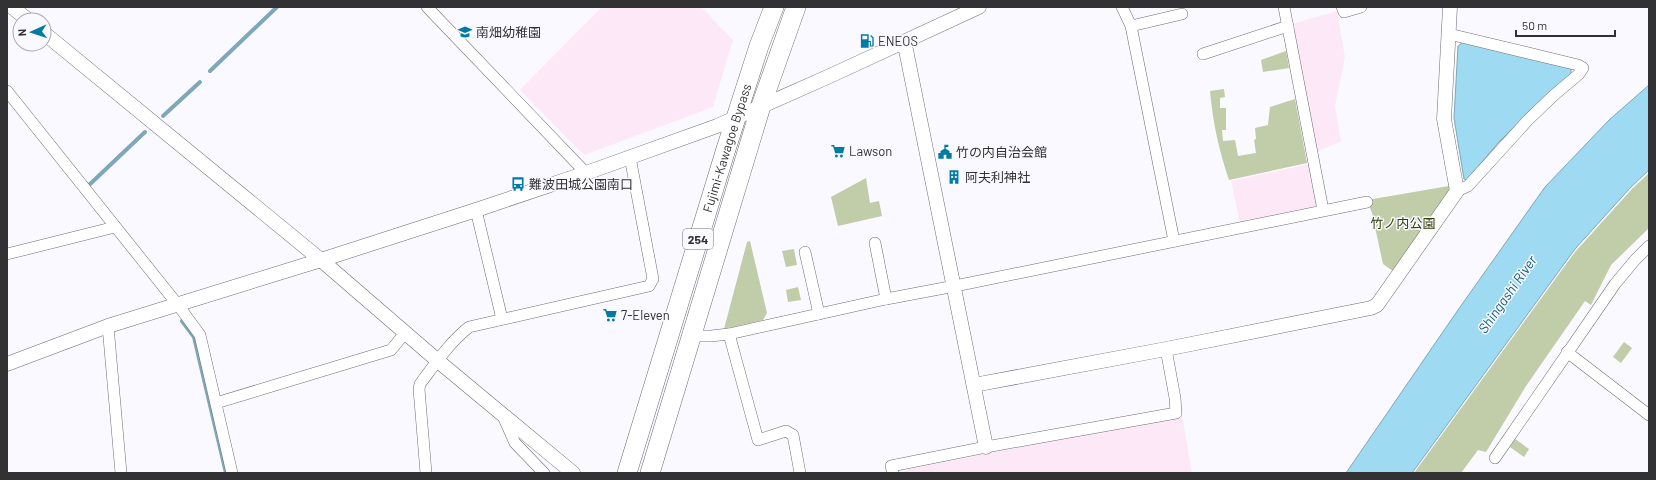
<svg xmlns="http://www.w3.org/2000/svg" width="1656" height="480" viewBox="0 0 1656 480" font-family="Barlow,'Noto Sans JP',sans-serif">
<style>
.industrial{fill:#fde8f7}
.green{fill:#c1cca8}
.water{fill:#9edaf1;stroke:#7ea8b8}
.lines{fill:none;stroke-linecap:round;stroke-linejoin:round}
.stream{stroke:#7ea8b8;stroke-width:4}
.minor-casing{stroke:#6e6e73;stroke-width:12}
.tertiary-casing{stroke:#6e6e73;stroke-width:15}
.trunk-casing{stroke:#6e6e73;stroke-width:20}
.minor{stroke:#fff;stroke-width:11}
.tertiary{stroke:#fff;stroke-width:14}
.trunk{stroke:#fff;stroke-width:19}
.labels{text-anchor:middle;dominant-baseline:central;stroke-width:3;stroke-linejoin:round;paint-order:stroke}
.shield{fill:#f9f9ff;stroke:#6e6e71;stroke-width:1}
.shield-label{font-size:12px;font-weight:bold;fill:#323234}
.poi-label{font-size:13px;fill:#323234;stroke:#f9f9ff;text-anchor:start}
.street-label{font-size:13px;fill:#323234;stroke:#f9f9ff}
.park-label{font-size:13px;fill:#323d02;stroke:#f9f9ff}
.water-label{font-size:14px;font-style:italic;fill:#0f5e75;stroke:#f9f9ff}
</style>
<rect width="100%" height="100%" fill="#f9f9ff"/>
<g class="industrial">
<path d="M602 7H701L733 40 713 107 584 155 520 90Z"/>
<path d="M1337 11 1345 57 1335 106 1341 141 1317 152 1292 24Z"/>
<path d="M1309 164 1317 206 1240 223 1231 181Z"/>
<path d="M1182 415 1192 473H903L908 469Z"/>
</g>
<g class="green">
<path d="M1286 51 1289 68 1263 72 1261 60Z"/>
<path d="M1224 89 1225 97 1220 98V108H1226V130H1222L1223 141 1235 140 1238 156 1256 153 1254 140 1256 139 1255 128 1268 125 1270 107 1295 99 1307 163 1229 180C1219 150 1213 124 1210 91Z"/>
<path d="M1649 173V228L1611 265 1591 305 1585 301 1526 386 1486 452 1478 450 1461 473H1414L1575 252 1632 189Z"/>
<path d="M866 178 870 203 879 201 882 216 838 226 831 197Z"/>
<path d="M1449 186 1451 203 1400 276 1383 264 1372 213 1367 200Z"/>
<path d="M750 241 767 313 763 320 724 329 747 242Z"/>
<path d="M794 249 797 265 786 267 782 251Z"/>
<path d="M798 287 801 300 788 302 786 290Z"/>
<path d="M1624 342 1632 348 1621 363 1613 357Z"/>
<path d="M1515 439 1529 449 1524 457 1510 447Z"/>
</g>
<g class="water">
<path d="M1463 42 1571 67V74L1521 120 1498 143 1467 180 1464 179 1454 118 1458 46Z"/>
<path d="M1649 85V170L1631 187 1575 249 1412 473H1346L1458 310 1545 187 1609 120Z"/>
</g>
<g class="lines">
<g class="stream">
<path d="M210 71 277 7"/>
<path d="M163 116 200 82"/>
<path d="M88 186 145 132"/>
<path d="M182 321 194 337 226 473"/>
</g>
<defs>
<g id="minor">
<path d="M427 7 586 173"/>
<path d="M1122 7 1131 26 1174 241"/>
<path d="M1284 7 1323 210"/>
<path d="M1342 7 1344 12 1361 7"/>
<path d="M1131 26 1182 14"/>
<path d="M1449 34 1578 65 1583 68 1579 74 1553 96 1528 120 1468 186 1457 191"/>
<path d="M1203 54 1288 26"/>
<path d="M7 91 178 305 200 335 232 473"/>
<path d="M476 210 502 319"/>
<path d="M875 243 886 299"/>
<path d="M805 252 819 314"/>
<path d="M7 254 115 227"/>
<path d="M108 326 121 473"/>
<path d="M729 334 758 440 786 431 793 435 800 473"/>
<path d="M692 336H711L729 334 886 299 955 286 1367 202"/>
<path d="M1567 352 1649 415"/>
<path d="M216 403 391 350 405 333"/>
<path d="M503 416 515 443 544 473"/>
<path d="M1495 458 1615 284 1635 260 1649 246"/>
<path d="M426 473 419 389 420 384C435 364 449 343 469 327L649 286 653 279 630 157"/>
<path d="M893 473 891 466 986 447 1176 413 1175 398 1166 349"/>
</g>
<g id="tertiary">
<path d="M12 7 28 20"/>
<path d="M44 33 321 260 438 361 573 473"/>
<path d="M903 43 906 50 986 447"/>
<path d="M7 364 108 326 321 260 476 210 586 173 717 126 832 75 979 7"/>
<path d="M974 385 1166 349 1371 308 1377 305 1457 191 1444 119 1450 7"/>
</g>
<g id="trunk">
<path id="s1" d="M627 473 726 149 759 46 774 7"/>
<path d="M650 473 761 106 796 7"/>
</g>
</defs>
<use href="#minor" class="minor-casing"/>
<use href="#tertiary" class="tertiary-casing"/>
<use href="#trunk" class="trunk-casing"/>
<use href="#minor" class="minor"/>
<use href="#tertiary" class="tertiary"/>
<use href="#trunk" class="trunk"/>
</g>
<defs>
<symbol id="school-bare" viewBox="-9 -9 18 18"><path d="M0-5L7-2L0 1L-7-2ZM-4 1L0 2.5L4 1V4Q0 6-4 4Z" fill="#007ba3" stroke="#f9f9ff" stroke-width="2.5" paint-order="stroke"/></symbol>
<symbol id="fuel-bare" viewBox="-9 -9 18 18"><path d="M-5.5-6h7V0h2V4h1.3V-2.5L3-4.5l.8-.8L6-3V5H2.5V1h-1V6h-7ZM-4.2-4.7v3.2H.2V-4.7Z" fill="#007ba3" stroke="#f9f9ff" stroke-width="2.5" paint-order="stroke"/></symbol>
<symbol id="supermarket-bare" viewBox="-9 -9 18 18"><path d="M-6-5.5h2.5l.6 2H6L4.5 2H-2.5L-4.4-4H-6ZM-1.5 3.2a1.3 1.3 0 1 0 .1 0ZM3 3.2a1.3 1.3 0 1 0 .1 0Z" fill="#007ba3" stroke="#f9f9ff" stroke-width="2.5" paint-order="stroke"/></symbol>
<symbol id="civic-bare" viewBox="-9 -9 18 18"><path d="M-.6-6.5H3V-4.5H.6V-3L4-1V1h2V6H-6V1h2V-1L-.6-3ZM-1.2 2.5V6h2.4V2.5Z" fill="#007ba3" stroke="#f9f9ff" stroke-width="2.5" paint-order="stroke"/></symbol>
<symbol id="building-bare" viewBox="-9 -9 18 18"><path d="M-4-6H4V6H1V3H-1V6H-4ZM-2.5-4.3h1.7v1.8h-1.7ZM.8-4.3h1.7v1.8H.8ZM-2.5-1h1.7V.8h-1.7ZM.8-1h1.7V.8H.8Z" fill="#007ba3" stroke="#f9f9ff" stroke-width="2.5" paint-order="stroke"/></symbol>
<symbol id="bus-bare" viewBox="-9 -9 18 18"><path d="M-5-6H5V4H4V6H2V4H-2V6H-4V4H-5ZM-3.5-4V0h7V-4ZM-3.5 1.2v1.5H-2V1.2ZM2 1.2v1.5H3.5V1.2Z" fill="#007ba3" stroke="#f9f9ff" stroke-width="2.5" paint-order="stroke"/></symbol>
</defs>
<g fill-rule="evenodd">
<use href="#school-bare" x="455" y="22" width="20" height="20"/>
<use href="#fuel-bare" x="857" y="31" width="20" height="20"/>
<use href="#supermarket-bare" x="828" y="141" width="20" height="20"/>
<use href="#civic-bare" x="935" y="142" width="20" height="20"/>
<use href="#building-bare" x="944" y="167" width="20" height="20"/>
<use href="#bus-bare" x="508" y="174" width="20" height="20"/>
<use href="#supermarket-bare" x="600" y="305" width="20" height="20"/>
</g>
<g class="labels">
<rect class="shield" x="683" y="229" width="30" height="20" rx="3"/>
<g class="shield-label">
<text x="698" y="239">254</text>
</g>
<g class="poi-label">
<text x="476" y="32">南畑幼稚園</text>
<text x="878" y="41">ENEOS</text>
<text x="849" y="151">Lawson</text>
<text x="956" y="152">竹の内自治会館</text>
<text x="965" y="177">阿夫利神社</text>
<text x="529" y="184">難波田城公園南口</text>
<text x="621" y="315">7-Eleven</text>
</g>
<g class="street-label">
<text stroke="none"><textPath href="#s1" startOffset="340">Fujimi-Kawagoe Bypass</textPath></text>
</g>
<g class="park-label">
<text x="1403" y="223">竹ノ内公園</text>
</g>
<g class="water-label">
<text transform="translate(1507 294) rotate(-55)">Shingashi River</text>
</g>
</g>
<rect width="1656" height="480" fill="none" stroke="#323234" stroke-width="16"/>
<g transform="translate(32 32) rotate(267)"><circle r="19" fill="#f9f9ff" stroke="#a9a9ae"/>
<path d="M0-3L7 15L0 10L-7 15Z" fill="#007ba3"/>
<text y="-6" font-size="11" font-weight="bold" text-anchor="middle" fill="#323234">N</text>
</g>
<path d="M1516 30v6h99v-6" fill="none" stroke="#323234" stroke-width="2"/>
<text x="1522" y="30" font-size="12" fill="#323234" stroke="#f9f9ff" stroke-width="3" paint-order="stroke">50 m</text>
</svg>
